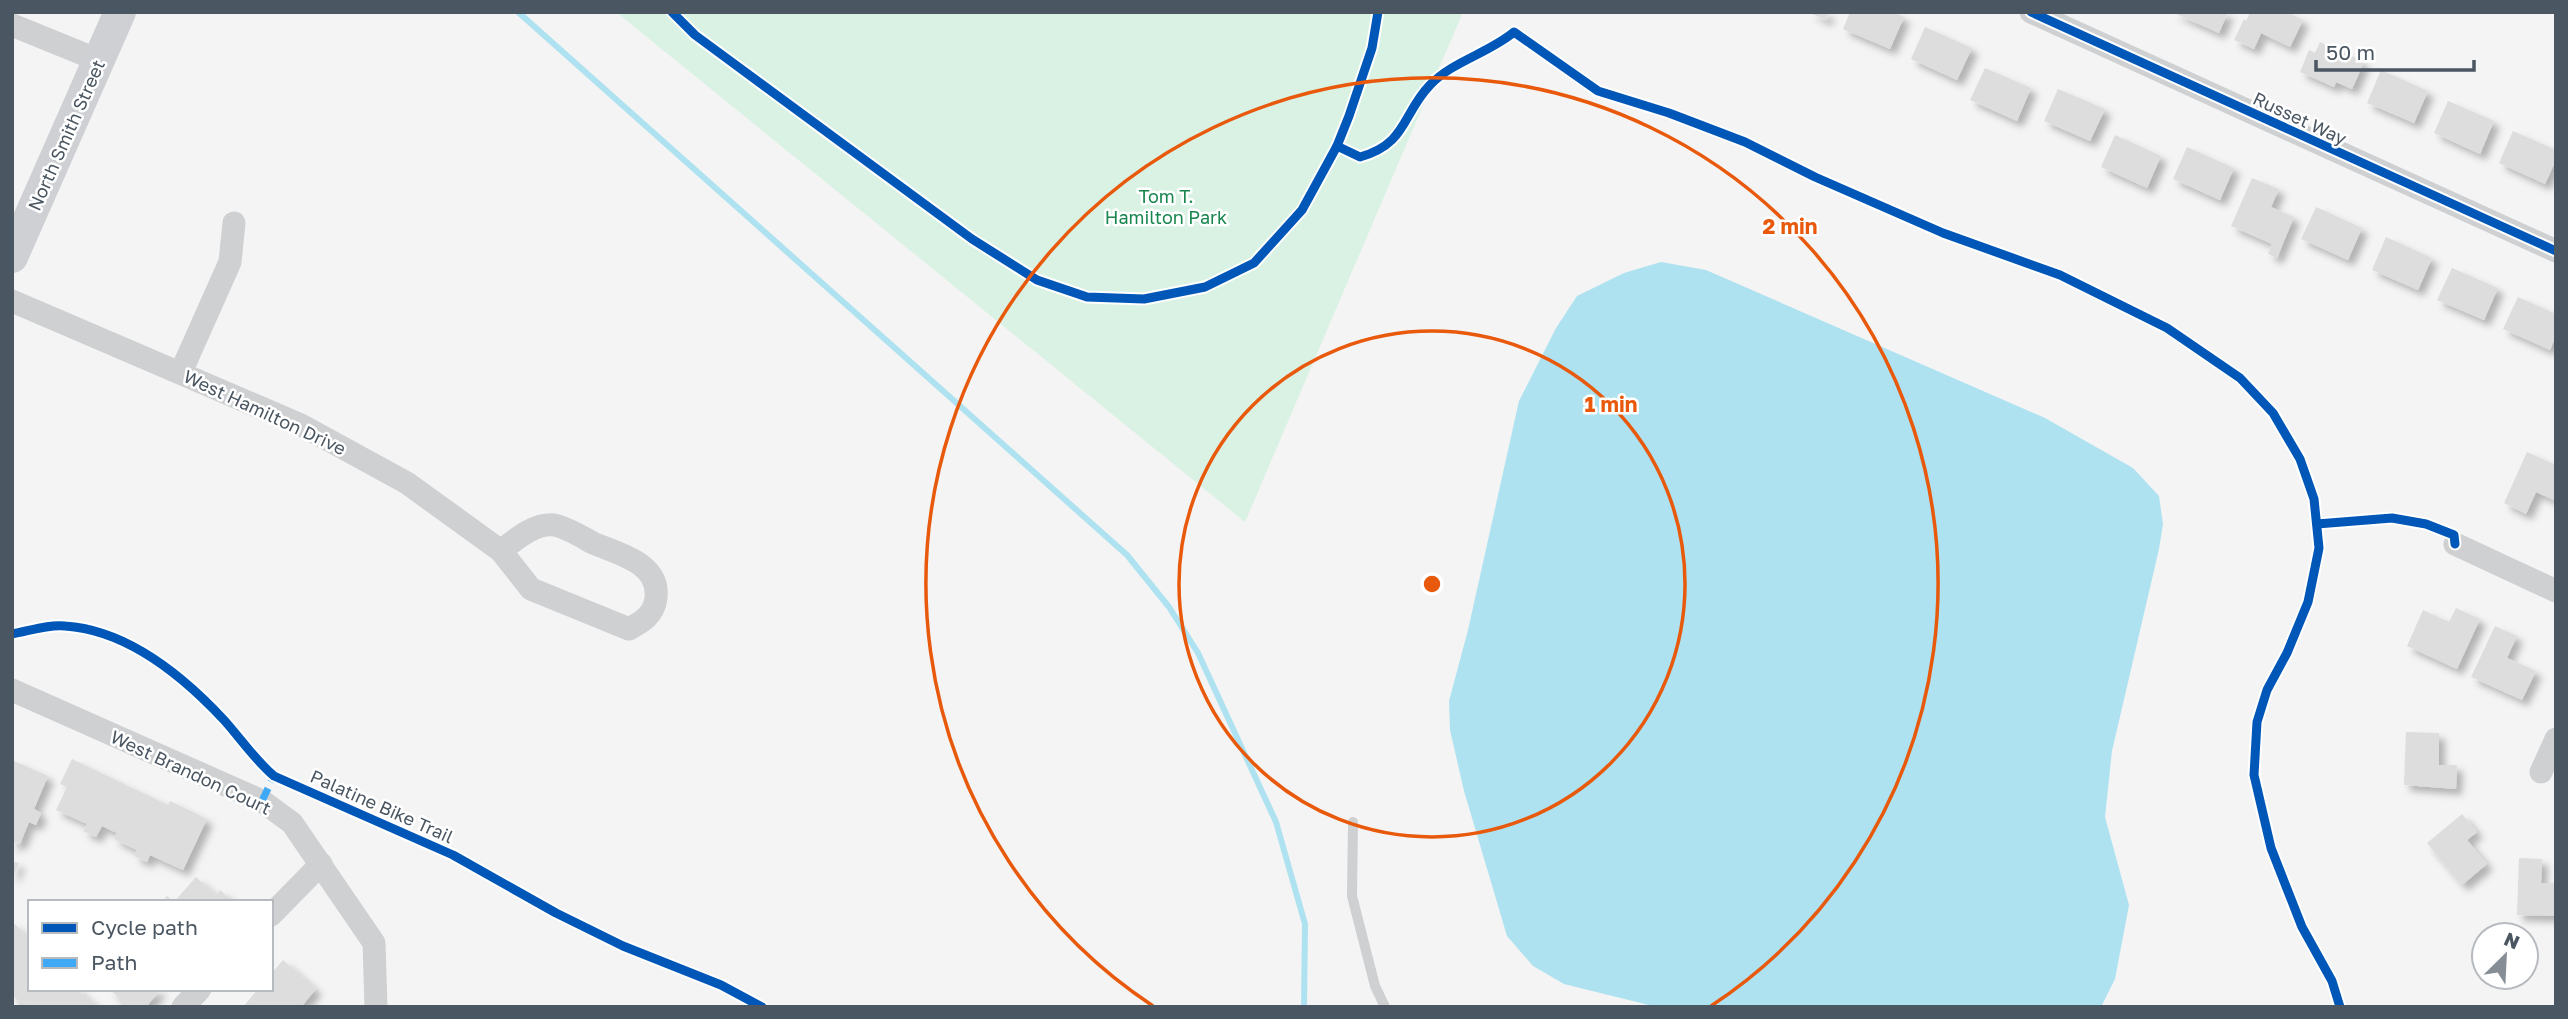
<svg xmlns="http://www.w3.org/2000/svg" width="2568" height="1019" viewBox="0 0 2568 1019" font-family="'Golos Text',sans-serif">
<style>
.green{fill:#d9f2e3}
.water{fill:#aee2f0}
.lines{fill:none;stroke-linecap:round;stroke-linejoin:round}
.stream{stroke:#aee2f0;stroke-width:6}
.building{fill:#ddddde;filter:url(#shadow)}
.lane{stroke:#ced0d2;stroke-width:10}
.street{stroke:#ced0d2;stroke-width:23}
.secondary{stroke:#ced0d4;stroke-width:32}
.quiet{stroke:#3fa9f5;stroke-width:7;stroke-dasharray:14 7;stroke-linecap:butt}
.cycleway-casing{stroke:#fff;stroke-width:13}
.cycleway{stroke:#0057b8;stroke-width:9}
.ring{fill:none;stroke:#e8590c;stroke-width:3.5}
.labels{text-anchor:middle;dominant-baseline:central;stroke-width:5;stroke-linejoin:round;paint-order:stroke}
.street-label{font-size:18px;fill:#4a5661;stroke:#fff}
.park-label{font-size:18px;fill:#17864f;stroke:#fff}
.centre{fill:#e8590c;stroke:#fff;stroke-width:3.5}
.ring-label{font-size:21px;text-anchor:middle;font-weight:bold;fill:#e8590c;stroke:#fff;stroke-width:5;stroke-linejoin:round;paint-order:stroke}
</style>
<defs>
<filter id="shadow"><feDropShadow dx="6" dy="6" stdDeviation="3.5" flood-color="#0004"/></filter>
</defs>
<rect width="100%" height="100%" fill="#f4f4f4"/>
<path class="green" d="M616 12H1463L1245 522Z"/>
<path class="water" d="M1661 262 1706 270 2045 418 2133 468 2159 496 2163 524 2159 549 2112 751 2105 817 2129 905 2115 979 2101 1007H1657L1564 984 1533 966 1507 936 1464 791 1450 730 1449 701 1468 630 1519 401 1556 328 1577 296 1624 273Z"/>
<g class="lines">
<path class="stream" d="M518 12 1127 555 1169 607 1198 653 1276 822 1305 924 1304 1007"/>
</g>
<g class="building">
<path d="M1808 12H1829L1826 20Z"/>
<path d="M1850 12H1893L1904 17 1890 49 1843 29Z"/>
<path d="M2172 12H2228L2219 33Z"/>
<path d="M2250 12H2287L2303 20 2290 47 2261 33 2254 49 2234 40 2244 19 2246 21Z"/>
<path d="M1925 27 1972 48 1957 80 1911 59Z"/>
<path d="M2320 42 2364 62 2352 89 2336 82 2334 87 2300 72 2309 50 2315 53Z"/>
<path d="M1985 68 2031 88 2017 121 1970 100Z"/>
<path d="M2381 70 2428 91 2414 123 2367 103Z"/>
<path d="M2058 89 2105 109 2090 141 2044 121Z"/>
<path d="M2448 101 2494 121 2480 154 2434 133Z"/>
<path d="M2513 131 2556 150V160L2545 184 2499 163Z"/>
<path d="M2115 135 2161 156 2147 188 2101 167Z"/>
<path d="M2187 147 2234 168 2220 200 2173 179Z"/>
<path d="M2252 178 2279 189 2271 207 2294 217 2277 258 2268 254 2272 244 2231 226Z"/>
<path d="M2316 207 2362 228 2348 260 2301 239Z"/>
<path d="M2386 237 2432 258 2418 290 2372 270Z"/>
<path d="M2452 268 2498 288 2484 320 2437 300Z"/>
<path d="M2518 297 2556 314V336L2550 350 2503 329Z"/>
<path d="M2527 452 2556 465V501L2536 492 2526 514 2504 503Z"/>
<path d="M2456 608 2480 619 2457 669 2407 646 2423 610 2449 622Z"/>
<path d="M2495 626 2517 636 2507 658 2536 671 2522 700 2471 677Z"/>
<path d="M2406 732 2439 733V765H2457L2456 789 2404 785Z"/>
<path d="M72 759 168 805 170 801 207 819 183 870 150 855 147 862 134 856 137 850 114 839 117 833 102 826 96 837 83 831 87 824 56 810 67 787 60 784Z"/>
<path d="M12 760 48 776 34 809 41 813 36 825 29 822 20 844 15 842 12 849Z"/>
<path d="M2462 814 2477 832 2467 840 2487 864 2462 885 2427 843Z"/>
<path d="M2519 858 2542 859 2541 883H2556V916L2517 915Z"/>
<path d="M12 861 19 863 12 879Z"/>
<path d="M196 877 216 895 220 890 233 902H162L167 896 174 902Z"/>
<path d="M12 922 30 937V989H82L80 992 99 1007H27L12 995Z"/>
<path d="M283 960 316 989 302 1006 243 1007 258 989H271V974Z"/>
<path d="M109 989H161L146 1007H129Z"/>
</g>
<g class="lines">
<path class="lane" d="M1353 822 1352 896 1375 986 1385 1007"/>
<g class="street">
<path d="M2031 12 2556 251"/>
<path d="M12 25 98 60"/>
<path d="M12 301 301 425 407 483 501 551 531 589 629 629C642 622 654 615 656 598 660 563 619 554 593 543 582 537 566 527 554 525 534 523 515 540 501 551"/>
<path d="M181 372 230 262 234 223"/>
<path d="M2455 544 2556 591"/>
<path d="M12 690 262 801 292 823 374 943 376 1007"/>
<path d="M2541 772 2556 739"/>
<path d="M271 915 321 864"/>
<path d="M183 1007 200 989"/>
</g>
<path class="secondary" d="M12 257 120 12"/>
<path class="quiet" d="M262 801 274 776"/>
<defs>
<g id="cycleway">
<path d="M672 12 695 35 972 239 1037 280 1087 297 1144 299 1205 287 1254 263 1302 210 1337 146 1349 116 1372 48 1378 12"/>
<path d="M2031 12 2556 251"/>
<path d="M1337 146 1360 157C1407 144 1402 114 1430 85 1453 61 1489 53 1514 32L1598 91 1669 113 1745 142 1815 177 1943 233 2060 275 2167 328 2240 378 2273 413 2300 459 2314 499 2319 548 2308 602 2287 653 2267 690 2257 722 2254 775 2271 848 2302 927 2332 981 2340 1007"/>
<path d="M2317 524 2392 518 2426 524 2454 535 2455 544"/>
<path d="M12 634C29 631 49 624 65 626 128 630 183 676 224 720 241 739 255 760 274 776L453 855 556 913 623 946 721 985 762 1007"/>
</g>
</defs>
<use href="#cycleway" class="cycleway-casing"/>
<use href="#cycleway" class="cycleway"/>
</g>
<g class="ring">
<circle cx="1432" cy="584" r="253"/>
<path d="M1153 1006A506 506 0 1 1 1711 1006"/>
</g>
<g class="labels">
<g class="street-label">
<text transform="translate(2300 118) rotate(25)">Russet Way</text>
<text transform="translate(66 135) rotate(-66)">North Smith Street</text>
<text transform="translate(265 412) rotate(25)">West Hamilton Drive</text>
<text transform="translate(191 772) rotate(25)">West Brandon Court</text>
<text transform="translate(382 806) rotate(24)">Palatine Bike Trail</text>
</g>
<g class="park-label">
<text x="1166" y="196">Tom T.<tspan x="1166" dy="21">Hamilton Park</tspan></text>
</g>
</g>
<circle cx="1432" cy="584" r="10" class="centre"/>
<g class="ring-label">
<text x="1790" y="234">2 min</text>
<text x="1611" y="412">1 min</text>
</g>
<rect width="2568" height="1019" fill="none" stroke="#4a5661" stroke-width="28"/>
<rect x="28" y="900" width="245" height="91" fill="#ffffff" stroke="#b7bbc0" stroke-width="2"/>
<rect x="42" y="923" width="35" height="10" fill="#0057b8" stroke="#b7bbc0" stroke-width="2"/>
<text x="91" y="935" font-size="21" fill="#4a5661">Cycle path</text>
<rect x="42" y="958" width="35" height="10" fill="#3fa9f5" stroke="#b7bbc0" stroke-width="2"/>
<text x="91" y="970" font-size="21" fill="#4a5661">Path</text>
<g transform="translate(2505 956) rotate(24)"><circle r="33" fill="#ffffff" stroke="#b7bbc0" stroke-width="2"/>
<path d="M0-5L12 26L0 18L-12 26Z" fill="#868d94"/>
<text y="-10" font-size="19" font-weight="bold" text-anchor="middle" fill="#4a5661">N</text>
</g>
<path d="M2316 60v10h158v-10" fill="none" stroke="#4a5661" stroke-width="3.5"/>
<text x="2326" y="60" font-size="21" fill="#4a5661" stroke="#ffffff" stroke-width="5" paint-order="stroke">50 m</text>
</svg>
